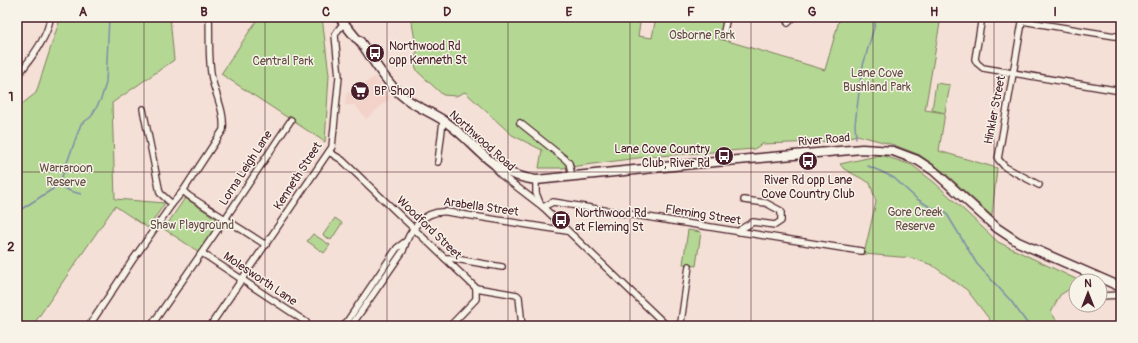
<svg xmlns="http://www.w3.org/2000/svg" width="1138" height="343" viewBox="0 0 1138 343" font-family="Pangolin,sans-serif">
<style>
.built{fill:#f2d2c9}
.green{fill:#b4d893;stroke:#7f7c5f}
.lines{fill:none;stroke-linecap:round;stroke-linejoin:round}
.stream{stroke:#7f8aaa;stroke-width:1.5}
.street-casing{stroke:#4a1f2b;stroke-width:8}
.secondary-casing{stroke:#4a1f2b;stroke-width:11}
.street{stroke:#f7f3e8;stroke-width:5.5}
.secondary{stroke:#f7f3e8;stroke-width:8}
.grid{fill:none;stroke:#4a1f2b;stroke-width:1;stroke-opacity:0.55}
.labels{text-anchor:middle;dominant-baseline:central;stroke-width:3;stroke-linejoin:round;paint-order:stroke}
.park-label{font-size:12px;fill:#644d45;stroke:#f7f3e8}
.poi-label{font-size:12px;fill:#4a1f2b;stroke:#f7f3e8;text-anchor:start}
.street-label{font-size:12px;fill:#4a1f2b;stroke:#f7f3e8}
.neatline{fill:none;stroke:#4a1f2b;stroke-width:1.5}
.grid-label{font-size:13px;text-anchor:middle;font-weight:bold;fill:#4a1f2b}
</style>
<rect width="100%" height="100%" fill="#f4e0d6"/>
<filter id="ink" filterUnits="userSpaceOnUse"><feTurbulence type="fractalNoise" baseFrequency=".025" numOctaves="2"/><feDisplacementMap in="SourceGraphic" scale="8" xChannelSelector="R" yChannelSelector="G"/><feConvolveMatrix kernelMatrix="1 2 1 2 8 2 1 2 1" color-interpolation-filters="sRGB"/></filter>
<g filter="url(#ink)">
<path class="built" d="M375 77 390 98 366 119 355 105H345L346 94Z"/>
<g class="green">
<path d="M59 17H170L174 60 112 103 115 199 165 203 148 228 115 206 33 325 17 321V108L36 93 59 22Z"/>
<path d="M259 17H322L329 75 325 142 221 74Z"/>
<path d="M411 17H641L638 36 652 38 656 17H724L721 39 825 70 840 17H941L925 110 945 113 939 151 997 168 992 216 945 173 920 155 894 145 857 135 837 140 818 142 762 144 754 149 645 157 563 168H539L542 150 512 135 465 92 456 96 443 95 418 72 413 62 417 52Z"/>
<path d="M936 83 950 85 945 113 932 110Z"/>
<path d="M881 155 912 165 935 183 998 242 1080 281H1076V285L1060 295 1051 312 1060 326H986L990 320 967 290 932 265 912 258 864 254 876 202 870 183 844 169 840 164Z"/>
<path d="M185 198 220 221 199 252 164 229Z"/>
<path d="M335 218 342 223 331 240 323 235Z"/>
<path d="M688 230 701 232 696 266 683 264Z"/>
<path d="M313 234 330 245 324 253 307 241Z"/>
</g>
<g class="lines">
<g class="stream">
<path d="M856 138 855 124 862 69 877 17"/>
<path d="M868 166 882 172 894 178 917 199 930 207 945 211 977 264 1011 301 1027 323 1028 326"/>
<path d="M59 185 70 191 81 194"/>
<path d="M17 212 59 185 81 124 91 117 101 99 106 83 109 17"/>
</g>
<defs>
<g id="street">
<path d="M982 17 975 59 977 63 983 68 1121 91"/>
<path d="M1023 17 998 159 1005 167 1039 185"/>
<path d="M1022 21 1121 37"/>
<path d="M788 23 794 17"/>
<path d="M723 36 727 17"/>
<path d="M17 77C29 60 49 37 50 17"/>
<path d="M143 109 160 193 172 204"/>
<path d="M520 123 565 159 569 163 572 176"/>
<path d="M329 152 342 160 476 288V299L450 326"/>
<path d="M438 162 443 121"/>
<path d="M494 165 500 174 543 207 667 326"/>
<path d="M536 180V193L540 203"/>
<path d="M183 191 189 196 266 245"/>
<path d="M543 207 553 202 861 251"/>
<path d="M740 232 741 229 753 222 775 225 781 221V211L766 203 744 200"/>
<path d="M202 253 306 322"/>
<path d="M445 258H450L502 267"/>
<path d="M476 288 517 295 519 297 522 326"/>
<path d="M1100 296 1121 295"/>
<path d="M89 326 132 261 172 204 183 191 223 130C225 112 216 96 212 79 208 59 210 37 209 17"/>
<path d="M151 326 225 219 291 120"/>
<path d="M210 326 332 147 339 77 335 35 338 30 345 22"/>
<path d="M344 326 397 248 405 242"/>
<path d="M351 326 403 251C409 230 423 210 447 212L567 231"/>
<path d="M678 326 681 322 689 266"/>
</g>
<path id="secondary" d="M339 17 356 38 359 40C371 56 381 75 395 89 408 104 430 111 446 122 481 147 488 173 536 180L693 164 862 149 893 151 917 160 934 171 997 228 1018 242 1121 287"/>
</defs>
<use href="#street" class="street-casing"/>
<use href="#secondary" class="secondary-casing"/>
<use href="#street" class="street"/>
<use href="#secondary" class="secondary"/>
</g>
</g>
<path class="grid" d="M144 17V326M265 17V326M387 17V326M508 17V326M630 17V326M751 17V326M873 17V326M994 17V326M17 172H1121"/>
<defs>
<symbol id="bus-disc" viewBox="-11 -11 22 22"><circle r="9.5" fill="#4a1f2b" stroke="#f7f3e8"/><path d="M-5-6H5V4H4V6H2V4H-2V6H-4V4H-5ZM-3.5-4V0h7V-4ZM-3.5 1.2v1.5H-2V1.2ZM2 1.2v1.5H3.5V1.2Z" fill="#fff"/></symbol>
<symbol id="supermarket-disc" viewBox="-11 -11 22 22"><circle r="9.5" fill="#4a1f2b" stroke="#f7f3e8"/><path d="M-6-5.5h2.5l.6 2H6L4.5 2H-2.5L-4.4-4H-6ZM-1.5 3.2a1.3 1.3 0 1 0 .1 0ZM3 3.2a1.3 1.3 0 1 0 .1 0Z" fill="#fff"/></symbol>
</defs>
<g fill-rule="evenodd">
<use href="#bus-disc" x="364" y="42" width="22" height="22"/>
<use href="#supermarket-disc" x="349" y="80" width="22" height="22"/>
<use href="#bus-disc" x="713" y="145" width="22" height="22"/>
<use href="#bus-disc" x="797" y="150" width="22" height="22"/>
<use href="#bus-disc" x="550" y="209" width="22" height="22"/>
</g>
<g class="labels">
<g class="park-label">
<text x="702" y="35">Osborne Park</text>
<text x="283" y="61">Central Park</text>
<text x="877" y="73">Lane Cove<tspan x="877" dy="14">Bushland Park</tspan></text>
<text x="66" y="168">Warraroon<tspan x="66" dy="14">Reserve</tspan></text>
<text x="915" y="212">Gore Creek<tspan x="915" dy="14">Reserve</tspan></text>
<text x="192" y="225">Shaw Playground</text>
</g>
<g class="poi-label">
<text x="389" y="46">Northwood Rd<tspan x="389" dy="14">opp Kenneth St</tspan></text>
<text x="374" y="91">BP Shop</text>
<text x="710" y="149" text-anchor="end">Lane Cove Country<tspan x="710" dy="14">Club, River Rd</tspan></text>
<text x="808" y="180" text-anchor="middle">River Rd opp Lane<tspan x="808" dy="14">Cove Country Club</tspan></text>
<text x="575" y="213">Northwood Rd<tspan x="575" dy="14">at Fleming St</tspan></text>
</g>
<g class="street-label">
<text transform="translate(995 110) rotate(-79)">Hinkler Street</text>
<text transform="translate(824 140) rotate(-5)">River Road</text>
<text transform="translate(482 141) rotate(42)">Northwood Road</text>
<text transform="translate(246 168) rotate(-57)">Lorna Leigh Lane</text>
<text transform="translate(298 176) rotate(-57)">Kenneth Street</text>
<text transform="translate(481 207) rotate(8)">Arabella Street</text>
<text transform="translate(703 215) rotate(9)">Fleming Street</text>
<text transform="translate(429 228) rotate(44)">Woodford Street</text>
<text transform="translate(260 279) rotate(34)">Molesworth Lane</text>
</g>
</g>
<rect width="1138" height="343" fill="none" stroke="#f7f3e8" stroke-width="44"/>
<g transform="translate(1088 293)"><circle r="19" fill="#f7f3e8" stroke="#b29e9c"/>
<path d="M0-3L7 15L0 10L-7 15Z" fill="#4a1f2b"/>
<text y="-6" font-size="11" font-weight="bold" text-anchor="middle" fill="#4a1f2b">N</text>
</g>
<rect x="22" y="22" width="1094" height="299" class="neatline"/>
<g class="grid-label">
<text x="83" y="16">A</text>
<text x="204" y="16">B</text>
<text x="326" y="16">C</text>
<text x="447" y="16">D</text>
<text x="569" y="16">E</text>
<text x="691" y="16">F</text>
<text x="812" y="16">G</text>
<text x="934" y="16">H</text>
<text x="1055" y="16">I</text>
<text x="11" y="101">1</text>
<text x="11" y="251">2</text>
</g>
</svg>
